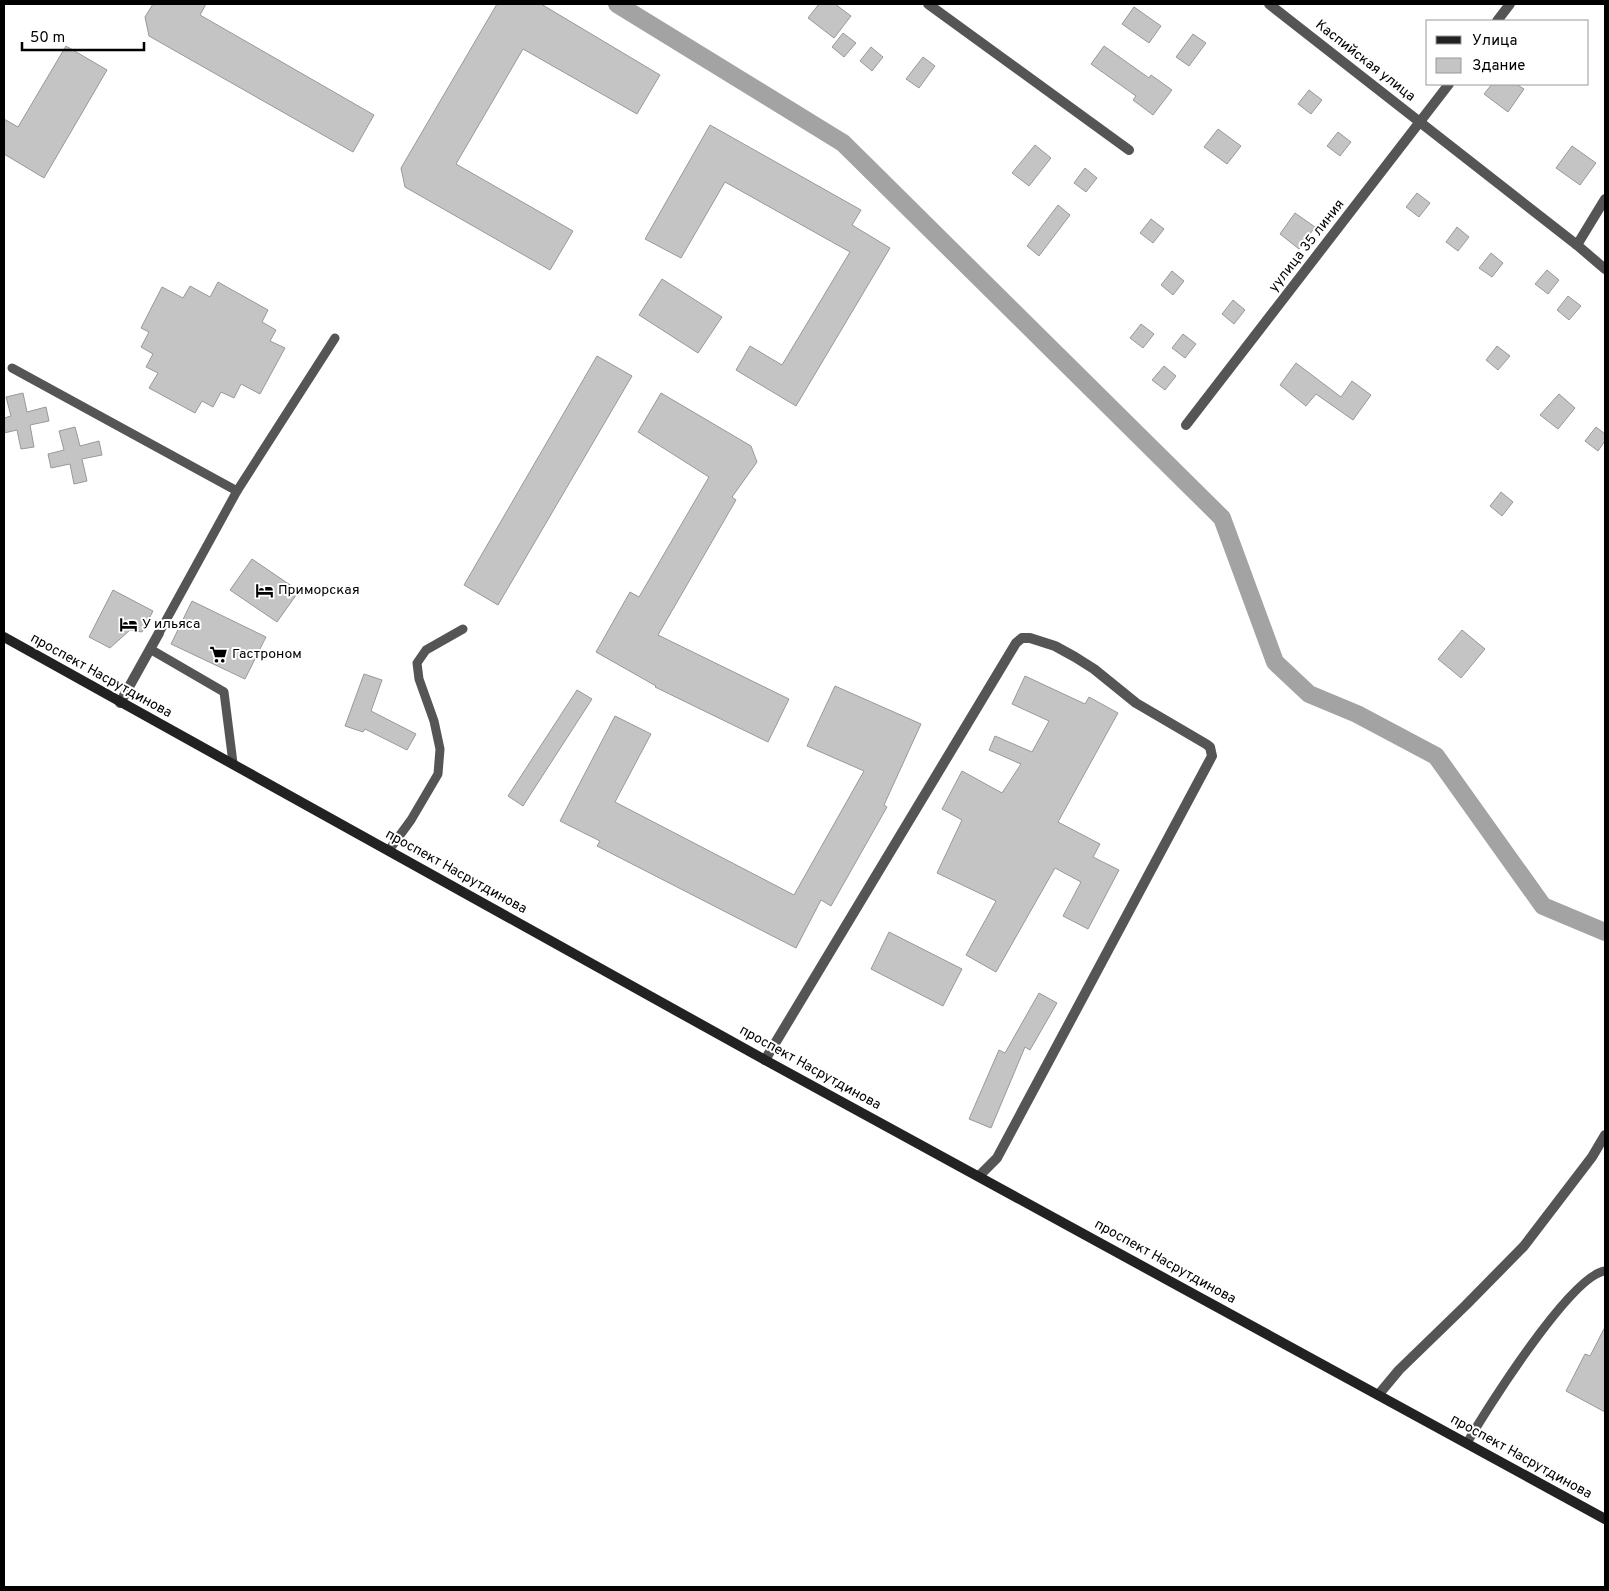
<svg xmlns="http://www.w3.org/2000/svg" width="1609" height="1591" viewBox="0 0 1609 1591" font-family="Overpass,sans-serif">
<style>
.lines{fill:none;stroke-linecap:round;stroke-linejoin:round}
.canal{stroke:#a3a3a3;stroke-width:18}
.building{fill:#c4c4c4;stroke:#999}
.lane{stroke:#555;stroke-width:9}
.street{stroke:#555;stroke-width:10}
.secondary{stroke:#222;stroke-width:10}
.labels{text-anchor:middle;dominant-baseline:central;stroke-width:4;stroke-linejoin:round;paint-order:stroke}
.street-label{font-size:14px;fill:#000;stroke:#fff}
.poi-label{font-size:14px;fill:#000;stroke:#fff;text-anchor:start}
</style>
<rect width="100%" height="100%" fill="#fff"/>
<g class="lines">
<path class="canal" d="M617 4 843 143 1222 518 1275 662 1309 694 1357 714 1436 756 1543 906 1605 932"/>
</g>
<g class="building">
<path d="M153 4H206L200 15 374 115 353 152 149 36 145 17Z"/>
<path d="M497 4H541L660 75 637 114 523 49 456 164 573 231 550 270 405 187 401 168Z"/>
<path d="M819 4H835L851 16 834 38 808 18Z"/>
<path d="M1134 7 1161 26 1149 43 1122 24Z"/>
<path d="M843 33 856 43 844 57 832 47Z"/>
<path d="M1193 34 1206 43 1189 66 1176 57Z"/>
<path d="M66 46 107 70 44 178 4 154V119L18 127Z"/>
<path d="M1104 46 1149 78 1151 75 1172 90 1153 115 1133 100 1136 96 1091 64Z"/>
<path d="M871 47 883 57 872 71 860 61Z"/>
<path d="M923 57 935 66 919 88 906 79Z"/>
<path d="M1492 84H1516L1524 89 1508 112 1484 94Z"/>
<path d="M1309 90 1322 100 1311 114 1298 104Z"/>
<path d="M710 125 861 210 852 225 890 248 796 406 736 370 750 346 782 365 850 252 725 182 681 258 645 239Z"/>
<path d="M1218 129 1241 146 1227 164 1204 147Z"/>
<path d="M1338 132 1351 142 1340 156 1327 146Z"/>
<path d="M1035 145 1051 158 1029 186 1012 173Z"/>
<path d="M1572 146 1596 163 1580 185 1556 168Z"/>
<path d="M1085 168 1097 178 1086 192 1074 183Z"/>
<path d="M1417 193 1430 203 1419 217 1406 207Z"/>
<path d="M1058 205 1070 215 1039 256 1027 246Z"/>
<path d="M1295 213 1315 227 1299 249 1280 234Z"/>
<path d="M1151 219 1164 229 1153 243 1140 233Z"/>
<path d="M1457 227 1469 237 1458 251 1446 242Z"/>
<path d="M1491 253 1503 263 1492 277 1479 268Z"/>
<path d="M1547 270 1559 280 1548 294 1535 284Z"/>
<path d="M1172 271 1184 281 1173 295 1161 285Z"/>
<path d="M662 279 722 317 698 353 639 315Z"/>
<path d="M218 282 268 310 262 322 276 330 270 341 285 348 260 394 241 384 234 398 221 392 213 407 202 401 195 413 149 388 158 373 146 367 153 354 141 347 149 332 141 328 162 287 183 298 190 286 210 297Z"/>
<path d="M1568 296 1581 306 1569 320 1557 310Z"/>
<path d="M1233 300 1245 310 1234 324 1222 314Z"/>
<path d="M1141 324 1154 334 1143 348 1130 338Z"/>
<path d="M1183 334 1196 344 1185 358 1172 348Z"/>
<path d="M1497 346 1510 356 1498 370 1486 360Z"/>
<path d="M597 356 632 376 498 605 464 585Z"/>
<path d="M1296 363 1341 397 1352 381 1371 395 1353 420 1316 394 1306 406 1280 385Z"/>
<path d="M1164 366 1176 376 1165 390 1152 380Z"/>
<path d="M23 393 27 412 46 407 49 421 30 425 34 447 21 449 17 430 4 433V418L11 416 6 397Z"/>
<path d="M661 393 751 446 757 462 732 497 736 500 658 635 789 699 768 742 655 687 656 686 596 652 630 592 639 597 709 477 638 432Z"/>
<path d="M1559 394 1575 408 1558 429 1540 415Z"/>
<path d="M75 427 80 446 99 441 102 455 82 459 87 481 74 484 70 464 51 468 48 454 64 450 59 431Z"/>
<path d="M1596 427 1605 434V441L1598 451 1585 441Z"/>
<path d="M1501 492 1513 502 1502 516 1490 506Z"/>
<path d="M252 559 299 591 277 622 230 590Z"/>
<path d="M113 590 153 611 142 632 130 630 110 648 89 637Z"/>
<path d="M192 601 266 637 245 679 171 644Z"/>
<path d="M1462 630 1485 649 1461 678 1438 659Z"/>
<path d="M364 674 382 680 371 711 416 734 407 750 365 729 363 732 345 726Z"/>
<path d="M1025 676 1085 704 1089 697 1118 713 1058 822 1100 844 1093 857 1119 870 1088 929 1063 916 1081 882 1055 868 996 972 966 955 996 901 937 873 962 820 942 809 962 771 1002 793 1021 764 989 750 995 736 1032 752 1049 721 1012 704Z"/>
<path d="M835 686 921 724 884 805 887 807 831 906 821 900 796 948 597 846 600 841 560 821 615 716 651 734 615 802 794 895 864 771 807 746Z"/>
<path d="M577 690 592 699 523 806 508 796Z"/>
<path d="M889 932 962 969 943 1006 871 969Z"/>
<path d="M1039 993 1057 1003 1030 1050 1025 1047 991 1128 969 1119 999 1050 1005 1053Z"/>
<path d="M1605 1327V1412L1566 1391 1585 1354 1590 1356Z"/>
</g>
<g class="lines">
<g class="lane">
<path d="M12 368 237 491"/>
<path d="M159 633 237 491 335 338"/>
<path d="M150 649 224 692 233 763"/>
<path d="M389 850 411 820 438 774 440 749 434 721 419 679 417 663 426 650 463 629"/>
<path d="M1467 1443C1486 1410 1571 1275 1605 1271"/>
</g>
<g class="street">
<path d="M928 4 1129 150"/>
<path d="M1269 4 1577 245 1605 269"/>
<path d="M1497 21 1510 4"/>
<path d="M1577 245 1605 199"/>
<path d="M1186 425 1449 84"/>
<path d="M120 703 159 633"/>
<path d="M765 1060 1016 643 1022 638H1030L1055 646 1075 657 1094 669 1136 703 1206 744 1210 747 1212 756 997 1158 979 1176"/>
<path d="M1379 1394 1399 1370 1466 1305 1524 1246 1592 1157 1605 1135"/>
</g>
<path class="secondary" d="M4 637 765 1060 1605 1519"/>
</g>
<defs>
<symbol id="hotel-bare" viewBox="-9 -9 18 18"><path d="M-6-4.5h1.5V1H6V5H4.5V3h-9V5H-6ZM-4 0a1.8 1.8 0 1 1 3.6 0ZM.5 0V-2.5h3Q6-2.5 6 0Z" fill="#000" stroke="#fff" stroke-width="2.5" paint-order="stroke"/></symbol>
<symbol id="supermarket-bare" viewBox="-9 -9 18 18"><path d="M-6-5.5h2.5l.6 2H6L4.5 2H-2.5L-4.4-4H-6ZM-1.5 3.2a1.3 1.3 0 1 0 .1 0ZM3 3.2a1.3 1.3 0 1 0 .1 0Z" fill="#000" stroke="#fff" stroke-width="2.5" paint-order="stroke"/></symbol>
</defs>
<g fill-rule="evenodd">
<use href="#hotel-bare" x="252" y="578" width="25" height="25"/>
<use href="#hotel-bare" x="116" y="612" width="25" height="25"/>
<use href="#supermarket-bare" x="206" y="642" width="25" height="25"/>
</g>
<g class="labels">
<g class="street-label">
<text transform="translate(1365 61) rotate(38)">Каспийская улица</text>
<text transform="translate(1307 246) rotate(-52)">уулица 35 линия</text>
<text transform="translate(101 676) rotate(29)">проспект Насрутдинова</text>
<text transform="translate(456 872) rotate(29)">проспект Насрутдинова</text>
<text transform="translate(810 1068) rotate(29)">проспект Насрутдинова</text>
<text transform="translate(1165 1262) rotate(29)">проспект Насрутдинова</text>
<text transform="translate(1521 1457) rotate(29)">проспект Насрутдинова</text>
</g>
<g class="poi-label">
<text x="278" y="590">Приморская</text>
<text x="142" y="624">У ильяса</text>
<text x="232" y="654">Гастроном</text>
</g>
</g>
<rect width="1609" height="1591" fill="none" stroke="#000000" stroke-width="10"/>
<rect x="1426" y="20" width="162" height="65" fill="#ffffff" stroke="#999999"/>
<rect x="1436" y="36" width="25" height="8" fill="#222222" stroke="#999999"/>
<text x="1472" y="45" font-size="15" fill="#000000">Улица</text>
<rect x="1436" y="58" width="25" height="15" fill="#c4c4c4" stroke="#999999"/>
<text x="1472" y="70" font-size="15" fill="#000000">Здание</text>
<path d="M22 42v8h122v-8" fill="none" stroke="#000000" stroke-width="2.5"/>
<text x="30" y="42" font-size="15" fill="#000000" stroke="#ffffff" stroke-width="4" paint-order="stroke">50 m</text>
</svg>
